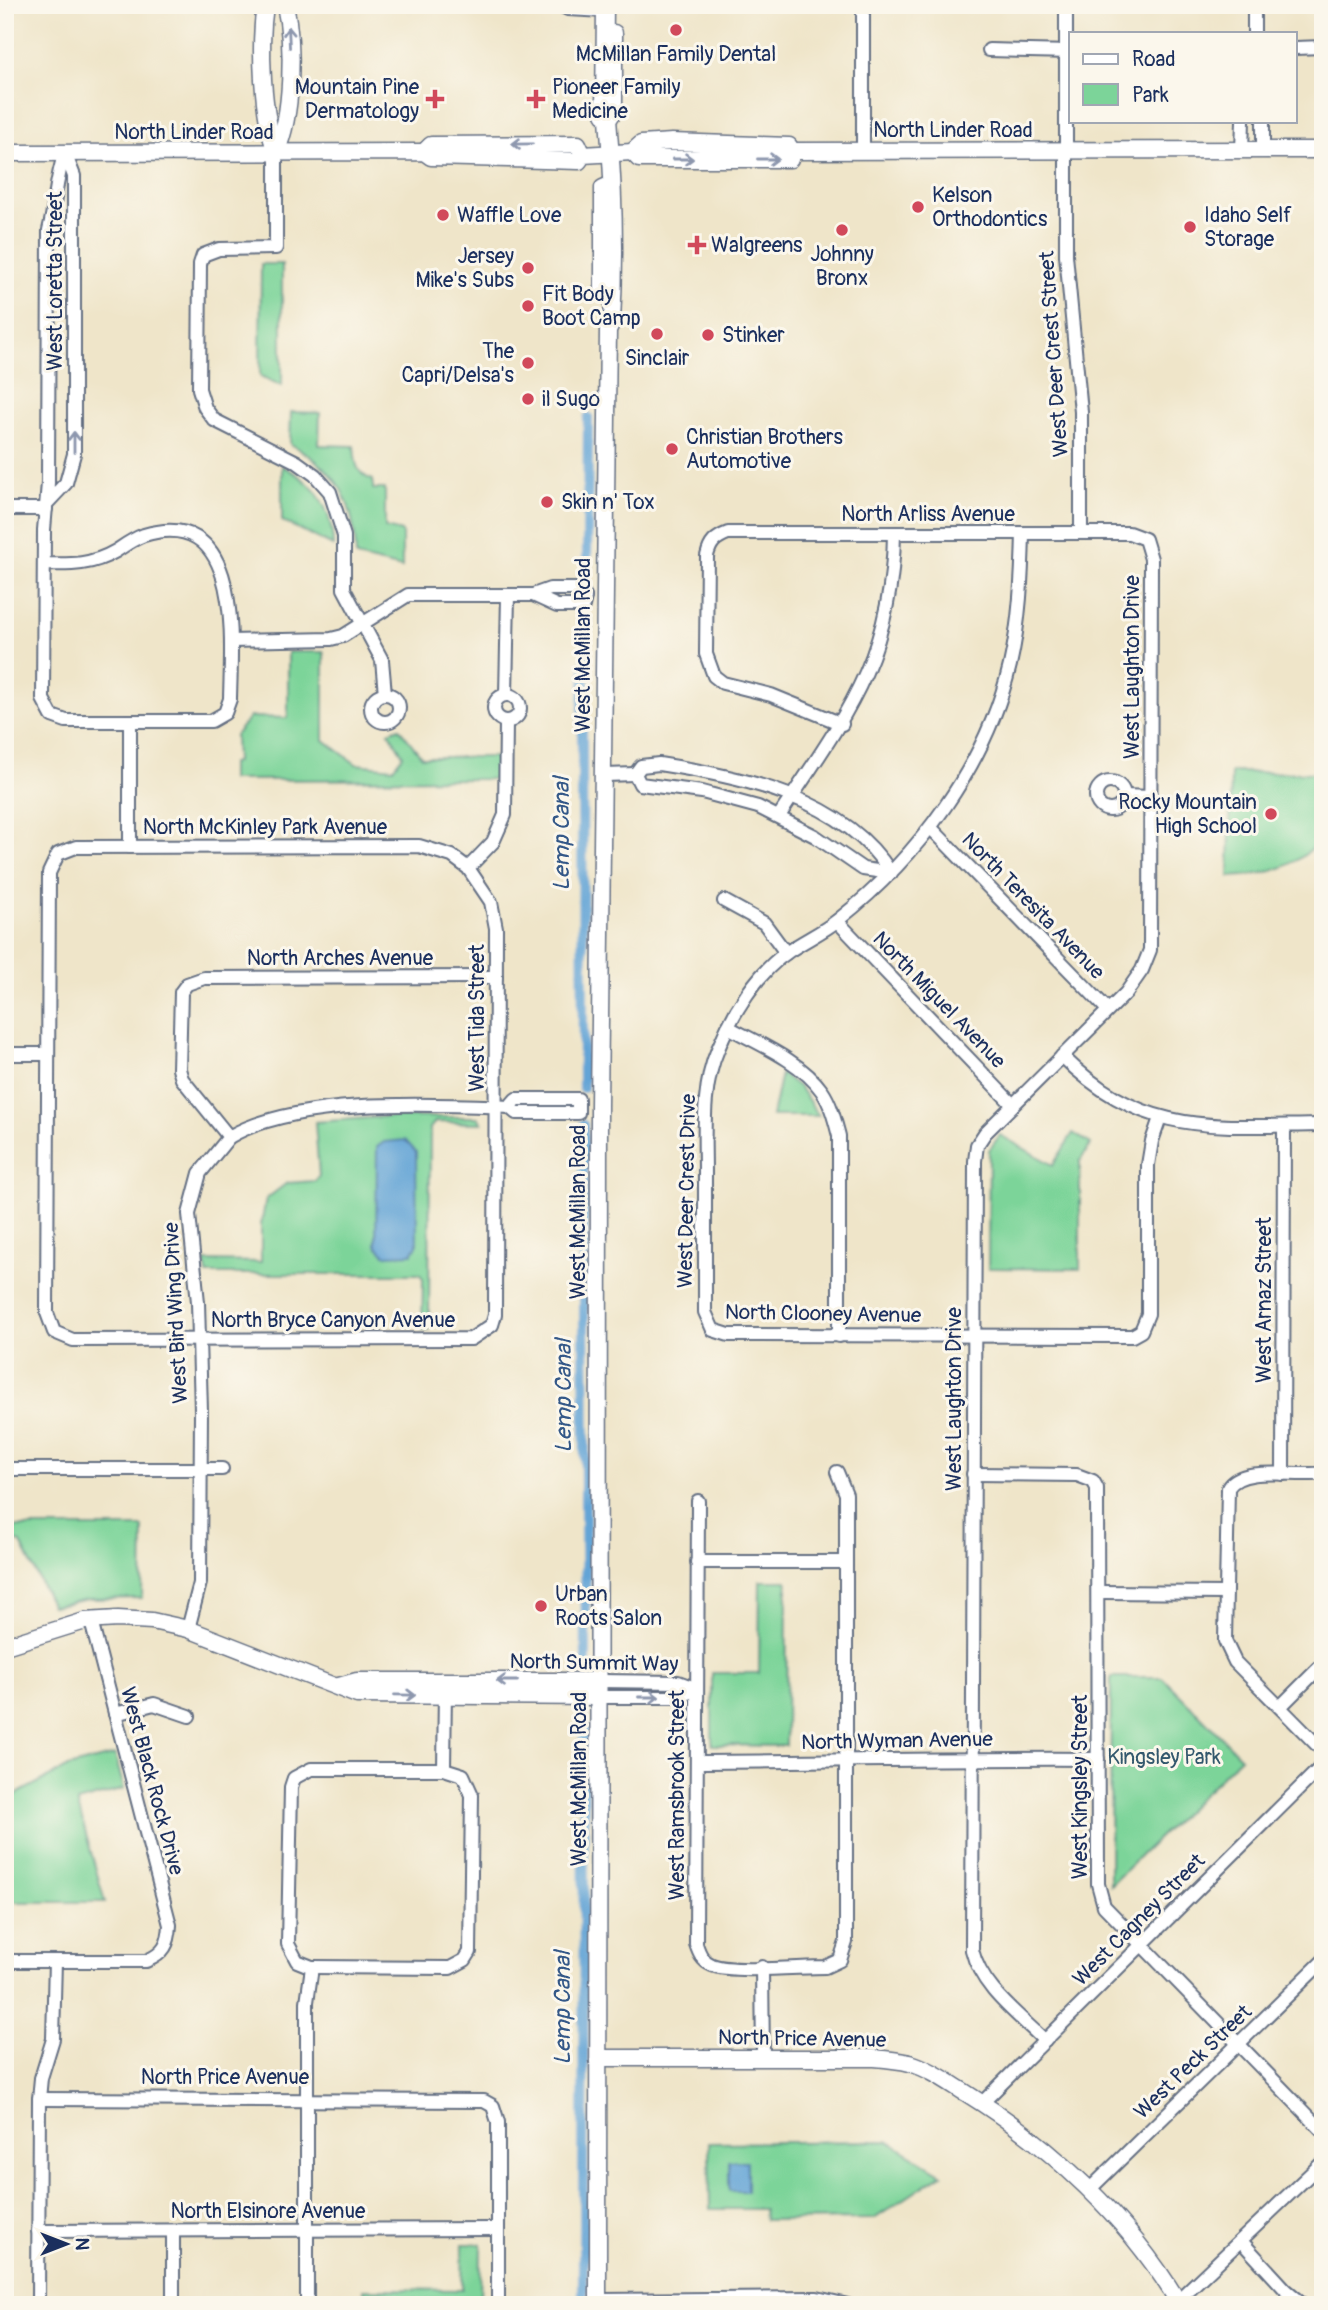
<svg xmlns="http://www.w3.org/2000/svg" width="1328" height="2310" viewBox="0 0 1328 2310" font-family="Pangolin,sans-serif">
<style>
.green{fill:#7cd499;stroke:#4c827c;stroke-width:2}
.water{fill:#63a4d6;stroke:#3f6a9a;stroke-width:2}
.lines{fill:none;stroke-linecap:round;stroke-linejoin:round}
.canal{stroke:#63a4d6;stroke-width:10}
.street-casing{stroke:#656f83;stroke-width:16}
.secondary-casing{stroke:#656f83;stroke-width:19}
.street{stroke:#fff;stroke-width:12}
.secondary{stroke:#fff;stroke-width:16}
.oneway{stroke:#8d97ae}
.poi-dot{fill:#d1495b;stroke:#fbf7ec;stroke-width:2.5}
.labels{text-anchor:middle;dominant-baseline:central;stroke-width:6;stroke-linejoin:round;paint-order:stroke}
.poi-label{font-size:21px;fill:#1b2f5e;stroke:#fbf7ec;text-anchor:start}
.street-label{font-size:21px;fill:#1b2f5e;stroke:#fbf7ec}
.park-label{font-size:21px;fill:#33586d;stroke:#fbf7ec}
.water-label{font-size:23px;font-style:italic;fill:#345888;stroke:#fbf7ec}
</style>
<rect width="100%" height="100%" fill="#fbf7ec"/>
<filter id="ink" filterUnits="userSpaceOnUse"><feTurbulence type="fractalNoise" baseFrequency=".0143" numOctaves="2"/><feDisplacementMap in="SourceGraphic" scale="14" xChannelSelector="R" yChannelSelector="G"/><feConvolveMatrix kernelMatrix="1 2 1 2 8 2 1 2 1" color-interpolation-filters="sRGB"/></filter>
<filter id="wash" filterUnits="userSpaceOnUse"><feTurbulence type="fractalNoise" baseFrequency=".00686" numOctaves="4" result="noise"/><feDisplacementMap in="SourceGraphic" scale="28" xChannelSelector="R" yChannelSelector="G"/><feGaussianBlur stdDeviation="1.57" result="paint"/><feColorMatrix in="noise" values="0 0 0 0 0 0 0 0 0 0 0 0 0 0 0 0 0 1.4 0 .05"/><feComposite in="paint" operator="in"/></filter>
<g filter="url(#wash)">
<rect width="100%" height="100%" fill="#efe5c9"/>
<g class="green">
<path d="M261 264H282V386L260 376Z"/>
<path d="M291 412 320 413 319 445 354 446C355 462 356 475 373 480V489H385V528L402 532V568L356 557C355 502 339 470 290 444Z"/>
<path d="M282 466C316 482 332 508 333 546L282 521Z"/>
<path d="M288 652H324V740L356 764 393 768 403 755 389 732 399 728 422 757H496V779L231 780V763L236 762 235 735 250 717 288 718Z"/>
<path d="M1231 772 1323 773C1323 789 1328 817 1322 832 1308 867 1261 876 1229 877Z"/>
<path d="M781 1073 800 1088 819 1116H772Z"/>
<path d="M381 1117H478L482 1123 435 1122 430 1128 429 1330H422L423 1279 420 1274H207L205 1261 261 1262V1225L266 1199 287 1183 315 1181 319 1176 315 1122Z"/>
<path d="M1073 1133 1091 1144 1080 1161V1269L988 1268 989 1150 1000 1135 1053 1165Z"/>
<path d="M5 1527H143L142 1598 88 1599 52 1606 21 1543 5 1536Z"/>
<path d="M760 1581H787L786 1746 712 1745V1673H759Z"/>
<path d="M1111 1677H1162L1241 1757 1110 1885Z"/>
<path d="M115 1755 124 1789 77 1802 105 1902H5V1800L68 1767Z"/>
<path d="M888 2141 942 2174 874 2219 765 2220 764 2209H710L709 2143Z"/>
<path d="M463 2244H481L480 2305H364V2289L462 2290Z"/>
</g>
<g class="water">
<path d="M405 1140 416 1152 417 1245 412 1254 386 1255 376 1245 377 1147 384 1142Z"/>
<rect x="729" y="2161" width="18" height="30"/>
</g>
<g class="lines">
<g class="canal">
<path d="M587 574 588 418"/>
<path d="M583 1088 582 725 588 621"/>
<path d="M583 1125 586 1667"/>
<path d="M583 2305 584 1712"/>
</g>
</g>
</g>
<g filter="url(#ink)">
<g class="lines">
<defs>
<g id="street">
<path d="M560 5 568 9 605 11"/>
<path d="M1066 5V255L1081 412V533"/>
<path d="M1254 33V5"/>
<path d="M1295 48 1323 47"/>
<path d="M989 50 1071 52"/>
<path d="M1242 150 1243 121"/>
<path d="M1263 150V121"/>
<path d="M863 151V5"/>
<path d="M276 152V248L219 249 203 255 200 264 199 389 205 408 214 420 297 462 315 475 330 492 344 536V589L382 660 385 694"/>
<path d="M48 502 66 483 74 454V176L65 153"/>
<path d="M5 509H46"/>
<path d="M1023 533C1022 577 1020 621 1010 665 986 766 918 857 838 920 823 932 805 940 789 951 757 972 732 1014 718 1049 701 1088 705 1133 705 1174 705 1220 705 1266 705 1312L713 1330 729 1335 1132 1336 1141 1331 1148 1314V1165L1152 1141 1160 1118"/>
<path d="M44 564C72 565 92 565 116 551 125 545 133 539 144 535 244 505 231 642 230 699L225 713 211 721H66L52 716 43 699 44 530 48 483 49 230C56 204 55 179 65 153"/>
<path d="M533 595 557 606H583L585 597"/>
<path d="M231 641 331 639 343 636 408 595H533L550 589H581L585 597"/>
<circle cx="385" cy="708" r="14"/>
<circle cx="507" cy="708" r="13"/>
<path d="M506 695 508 595"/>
<path d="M842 724 771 695 723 683 714 676 706 654 707 556C710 543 715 538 728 533H1129L1145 539 1151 559 1150 950 1142 970 1126 993 985 1133 977 1145 975 1161 972 1950C981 1988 1018 2014 1045 2041"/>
<path d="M659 764C741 777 844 797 891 873L863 869 815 836 758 807 702 792 640 784 635 774 641 766Z"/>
<path d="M605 775 635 774"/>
<circle cx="1110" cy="796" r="14"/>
<path d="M1124 796 1151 797"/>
<path d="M779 816C844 718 893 657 894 533"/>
<path d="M931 828 1108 1010"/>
<path d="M130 847V721"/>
<path d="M468 868 452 856 419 846 76 847 58 854 49 873 47 1313 54 1332 73 1340 471 1339 492 1325 495 1315 496 928 491 902 468 868 493 842 505 815 506 722"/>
<path d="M724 901 764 923 786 953"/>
<path d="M837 921 1013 1105"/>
<path d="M728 1027C759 1044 801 1061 822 1091 831 1104 835 1121 839 1136V1336"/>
<path d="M5 1054H48"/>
<path d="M1062 1056C1145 1138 1214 1126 1323 1125"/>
<path d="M516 1099H578V1113H516L509 1107Z"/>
<path d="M229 1137C297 1097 430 1104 509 1107"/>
<path d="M5 1469H222"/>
<path d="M1323 1473C1297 1478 1242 1464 1228 1488L1225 1641 1235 1662 1323 1751"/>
<path d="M973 1474 1077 1475 1093 1481 1097 1488 1098 1884 1104 1906 1323 2131"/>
<path d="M1283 1474 1284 1126"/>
<path d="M698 1501 696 1944C699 1953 702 1961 712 1965 732 1973 799 1967 825 1967L840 1960 846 1942V1494L837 1472"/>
<path d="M697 1562H846"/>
<path d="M1099 1592 1225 1593"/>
<path d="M188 1629 200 1583 201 1411 198 1302 189 1214 200 1173 229 1137 182 1079 179 1069 181 992 187 984 204 978 496 977"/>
<path d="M600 1681 678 1682 697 1689"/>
<path d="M600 1697H678L697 1689"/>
<path d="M1280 1707 1323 1664"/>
<path d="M115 1714 154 1704 189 1716"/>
<path d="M697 1762C831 1761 964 1758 1098 1759"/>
<path d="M5 1961H146C164 1954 169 1944 170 1925L91 1621"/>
<path d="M312 1967 450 1968 465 1960 470 1952 472 1795 463 1775 444 1769 445 1689"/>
<path d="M762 1967 763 2059"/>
<path d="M39 2099 484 2101 493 2106 498 2122V2305"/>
<path d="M982 2103 1323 1765"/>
<path d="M1089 2190 1323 1961"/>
<path d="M38 2231 498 2229"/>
<path d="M173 2231V2305"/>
<path d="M1241 2241 1286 2290 1304 2305"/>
<path d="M598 2300 817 2298 848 2305"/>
<path d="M1177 2301 1323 2162"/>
<path d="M38 2305 39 2099 41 2078 53 2039 55 1961"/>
<path d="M307 2305V2002L312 1967 297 1961 288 1944 291 1787 294 1778 311 1769H444"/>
</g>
<g id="secondary">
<path d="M265 5C259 46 262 114 276 152"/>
<path d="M610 117 614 111V33"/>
<path d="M276 152C293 115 294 45 285 5"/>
<path d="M424 152 431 145 578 144 583 155"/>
<path d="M632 152 639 159H790L792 151"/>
<path d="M5 153 424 152 431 157 579 161 583 155 632 152 641 144 672 142 789 146 792 151 1323 150"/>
<path d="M603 292V188L612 184"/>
<path d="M5 1646 85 1621 118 1619 152 1621 188 1629 357 1695 600 1697"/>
<path d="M339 1686 357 1681H600"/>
<path d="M599 2058H873C885 2059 898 2060 910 2063 930 2069 948 2082 966 2093 1050 2145 1130 2219 1180 2305"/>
<path d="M598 2305 599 1106 608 330 612 322C616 253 614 187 608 119L604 113 605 5"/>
</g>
</defs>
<use href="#street" class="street-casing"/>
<use href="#secondary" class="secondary-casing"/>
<use href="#street" class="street"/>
<use href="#secondary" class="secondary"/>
</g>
<defs><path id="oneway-shaft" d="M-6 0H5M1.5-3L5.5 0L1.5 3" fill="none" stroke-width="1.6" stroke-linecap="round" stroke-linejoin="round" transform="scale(1.75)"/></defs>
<g class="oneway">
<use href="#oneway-shaft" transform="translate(289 37) rotate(-93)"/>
<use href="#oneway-shaft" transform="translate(522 144) rotate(179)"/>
<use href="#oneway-shaft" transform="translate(683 159)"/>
<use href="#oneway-shaft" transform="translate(768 159)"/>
<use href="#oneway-shaft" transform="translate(74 442) rotate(-90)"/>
<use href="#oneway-shaft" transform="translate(507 1681) rotate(180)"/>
<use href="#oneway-shaft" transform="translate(405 1695) rotate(1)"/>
<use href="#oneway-shaft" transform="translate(649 1697)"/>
</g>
</g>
<g class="poi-dot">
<circle cx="676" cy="30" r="7"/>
<path d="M431.5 88.5h7v7h7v7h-7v7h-7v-7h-7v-7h7z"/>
<path d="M532.5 88.5h7v7h7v7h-7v7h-7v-7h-7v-7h7z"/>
<circle cx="918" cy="207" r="7"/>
<circle cx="443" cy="215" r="7"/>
<circle cx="1190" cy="227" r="7"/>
<circle cx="842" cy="230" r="7"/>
<path d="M693.5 234.5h7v7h7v7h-7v7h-7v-7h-7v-7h7z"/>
<circle cx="528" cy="268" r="7"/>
<circle cx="528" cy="306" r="7"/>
<circle cx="657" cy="334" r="7"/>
<circle cx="708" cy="335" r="7"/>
<circle cx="528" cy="363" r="7"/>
<circle cx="528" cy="399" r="7"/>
<circle cx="672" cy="449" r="7"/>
<circle cx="547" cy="502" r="7"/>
<circle cx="1271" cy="814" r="7"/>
<circle cx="541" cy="1606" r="7"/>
</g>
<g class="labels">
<g class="poi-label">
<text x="676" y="54" text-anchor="middle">McMillan Family Dental</text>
<text x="419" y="87" text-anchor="end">Mountain Pine<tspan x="419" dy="24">Dermatology</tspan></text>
<text x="552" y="87">Pioneer Family<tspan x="552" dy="24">Medicine</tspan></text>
<text x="932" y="195">Kelson<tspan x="932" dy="24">Orthodontics</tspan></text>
<text x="457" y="215">Waffle Love</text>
<text x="1204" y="215">Idaho Self<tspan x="1204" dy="24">Storage</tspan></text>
<text x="711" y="245">Walgreens</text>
<text x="842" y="254" text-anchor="middle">Johnny<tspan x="842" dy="24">Bronx</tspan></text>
<text x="514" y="256" text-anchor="end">Jersey<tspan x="514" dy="24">Mike's Subs</tspan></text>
<text x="542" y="294">Fit Body<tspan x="542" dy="24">Boot Camp</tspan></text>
<text x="722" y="335">Stinker</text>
<text x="514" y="351" text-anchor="end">The<tspan x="514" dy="24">Capri/Delsa's</tspan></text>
<text x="657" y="358" text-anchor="middle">Sinclair</text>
<text x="542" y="399">il Sugo</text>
<text x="686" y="437">Christian Brothers<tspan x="686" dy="24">Automotive</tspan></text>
<text x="561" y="502">Skin n' Tox</text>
<text x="1257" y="802" text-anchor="end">Rocky Mountain<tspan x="1257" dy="24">High School</tspan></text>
<text x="555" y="1594">Urban<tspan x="555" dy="24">Roots Salon</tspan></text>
</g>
<g class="street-label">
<text x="953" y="130">North Linder Road</text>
<text x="194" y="132">North Linder Road</text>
<text transform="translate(55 281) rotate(-90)">West Loretta Street</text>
<text transform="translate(1054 354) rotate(-94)">West Deer Crest Street</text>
<text x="928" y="514">North Arliss Avenue</text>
<text transform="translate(583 645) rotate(-90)">West McMillan Road</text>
<text transform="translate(1132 667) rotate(-90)">West Laughton Drive</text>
<text x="265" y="827">North McKinley Park Avenue</text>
<text transform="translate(1033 906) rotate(46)">North Teresita Avenue</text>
<text x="340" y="958">North Arches Avenue</text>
<text transform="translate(939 1000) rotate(46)">North Miguel Avenue</text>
<text transform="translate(477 1018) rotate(-90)">West Tida Street</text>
<text transform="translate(687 1191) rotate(-89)">West Deer Crest Drive</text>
<text transform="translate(578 1212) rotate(-90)">West McMillan Road</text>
<text transform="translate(1264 1300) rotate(-90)">West Arnaz Street</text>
<text transform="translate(176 1313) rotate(-93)">West Bird Wing Drive</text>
<text transform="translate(823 1314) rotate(1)">North Clooney Avenue</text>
<text x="333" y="1320">North Bryce Canyon Avenue</text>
<text transform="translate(954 1399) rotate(-90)">West Laughton Drive</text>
<text transform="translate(594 1663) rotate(1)">North Summit Way</text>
<text transform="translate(897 1741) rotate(-1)">North Wyman Avenue</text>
<text transform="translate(579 1779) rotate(-90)">West McMillan Road</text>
<text transform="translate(152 1781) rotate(75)">West Black Rock Drive</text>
<text transform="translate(1080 1787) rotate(-90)">West Kingsley Street</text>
<text transform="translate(677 1795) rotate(-90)">West Ramsbrook Street</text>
<text transform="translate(1139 1920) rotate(-45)">West Cagney Street</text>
<text transform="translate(802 2039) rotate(1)">North Price Avenue</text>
<text transform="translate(1193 2062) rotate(-44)">West Peck Street</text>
<text x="225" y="2077">North Price Avenue</text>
<text x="268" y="2211">North Elsinore Avenue</text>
</g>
<g class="park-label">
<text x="1164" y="1757">Kingsley Park</text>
</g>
<g class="water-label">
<text transform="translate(561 834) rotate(-90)">Lemp Canal</text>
<text transform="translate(563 1396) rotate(-90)">Lemp Canal</text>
<text transform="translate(562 2008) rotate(-90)">Lemp Canal</text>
</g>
</g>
<rect width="1328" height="2310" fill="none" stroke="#fbf7ec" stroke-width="28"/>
<rect x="1069" y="32" width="228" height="91" fill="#fbf7ec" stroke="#a1a7b3" stroke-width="2"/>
<rect x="1083" y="54" width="35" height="10" fill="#ffffff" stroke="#a1a7b3" stroke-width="2"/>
<text x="1132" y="66" font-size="21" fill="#1b2f5e">Road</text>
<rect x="1083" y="84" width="35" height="21" fill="#7cd499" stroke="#a1a7b3" stroke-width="2"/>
<text x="1132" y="102" font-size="21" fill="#1b2f5e">Park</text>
<g transform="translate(66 2244) rotate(90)" stroke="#fbf7ec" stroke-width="5" paint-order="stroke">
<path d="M0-5L12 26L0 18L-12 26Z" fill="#1b2f5e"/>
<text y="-10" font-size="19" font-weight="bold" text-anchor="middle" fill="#1b2f5e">N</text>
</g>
</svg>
